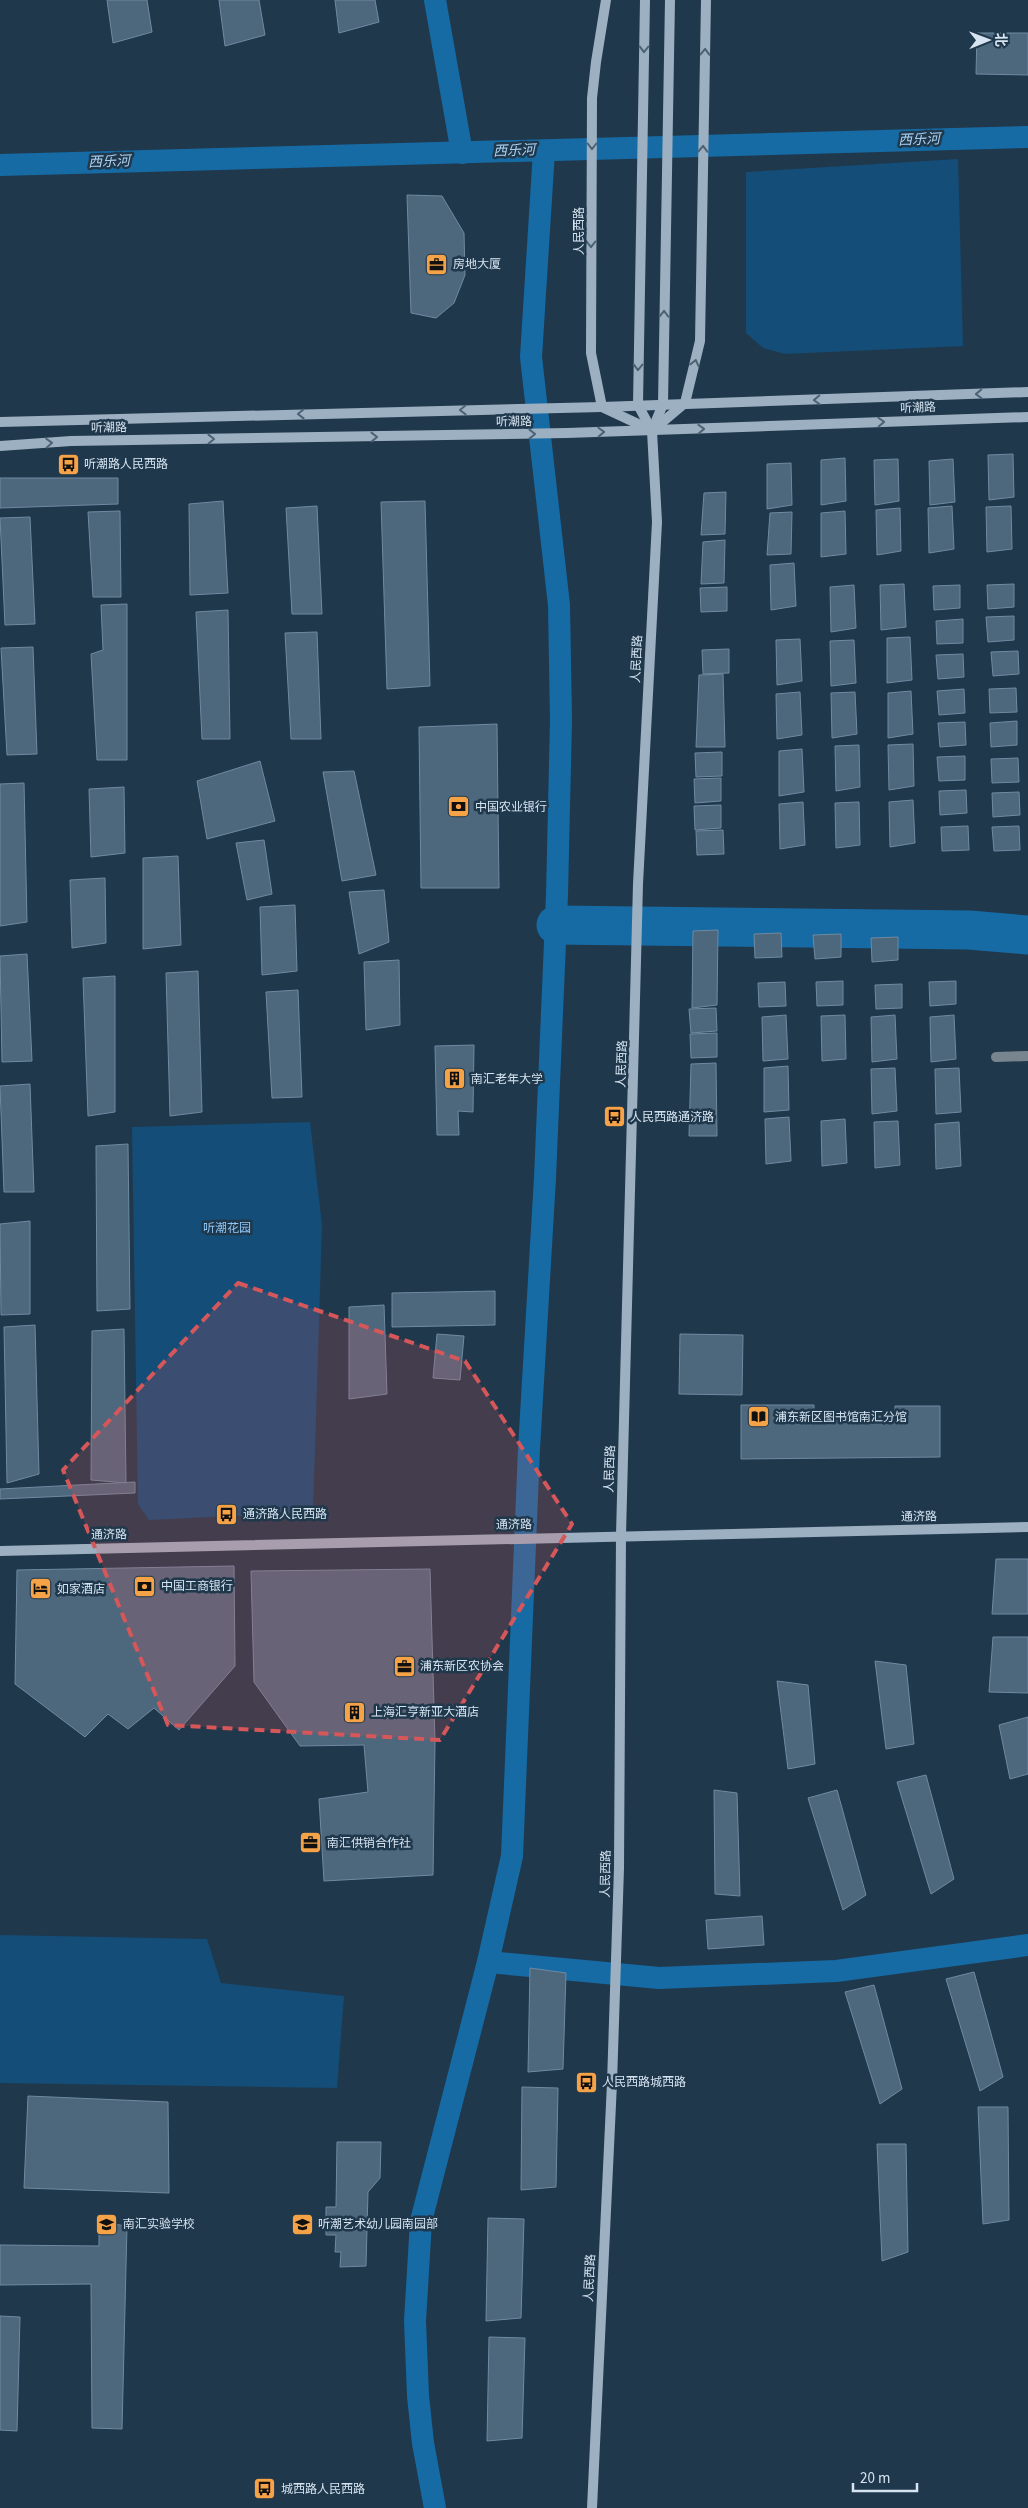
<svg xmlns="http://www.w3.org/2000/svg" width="1028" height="2508" viewBox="0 0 1028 2508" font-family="'Source Sans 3','Noto Sans SC',sans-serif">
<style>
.green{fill:#144d77}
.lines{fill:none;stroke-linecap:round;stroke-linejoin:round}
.canal{stroke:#166ba5;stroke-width:22}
.river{stroke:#166ba5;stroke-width:39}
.building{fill:#4d677d;stroke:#6f8aa1}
.street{stroke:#78848e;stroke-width:10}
.secondary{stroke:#9db0c1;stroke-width:10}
.oneway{stroke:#4c6275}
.marked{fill:#d6575a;fill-opacity:0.2;stroke:#d6575a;stroke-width:4;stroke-dasharray:10 6;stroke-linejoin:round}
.labels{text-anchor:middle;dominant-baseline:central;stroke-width:5;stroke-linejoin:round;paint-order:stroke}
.street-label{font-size:12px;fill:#d6e4f1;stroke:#20384c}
.poi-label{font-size:12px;fill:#d6e4f1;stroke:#20384c;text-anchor:start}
.park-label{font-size:12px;fill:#8dc5f4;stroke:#20384c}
.water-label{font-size:14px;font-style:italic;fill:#add2f2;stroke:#20384c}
</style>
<rect width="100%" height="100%" fill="#20384c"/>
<g class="green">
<path d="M958 159 963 346 785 354 763 348 746 333V172Z"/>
<path d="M310 1122 322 1225 313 1512 149 1520 138 1504 132 1127Z"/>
<path d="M0 1935 207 1939 221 1983 344 1996 337 2088 0 2083Z"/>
</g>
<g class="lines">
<g class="canal">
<path d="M435 0 462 153"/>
<path d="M0 165 1028 137"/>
<path d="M488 1962 659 1978 836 1971 1028 1945"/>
<path d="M435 2508 423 2443 418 2396 415 2321 421 2221 488 1962 512 1856 529 1449 545 1178 557 895 561 720 559 605 531 357 544 151"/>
</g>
<path class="river" d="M556 925 969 930 1028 935"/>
</g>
<g class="building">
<path d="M107 0H147L152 32 113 43Z"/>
<path d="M219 0H259L265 35 225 46Z"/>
<path d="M335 0H375L379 22 339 33Z"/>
<path d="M977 33H1028V75L976 74Z"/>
<path d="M407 195 442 196 464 233 465 275 454 303 436 318 411 313Z"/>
<path d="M1013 454 1014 497 989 500 988 455Z"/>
<path d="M845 458 846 501 821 505V460Z"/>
<path d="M898 459 899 501 875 505 874 460Z"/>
<path d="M953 459 955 502 930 505 929 461Z"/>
<path d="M791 463 792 505 767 509V464Z"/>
<path d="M0 478H118V504L0 508Z"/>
<path d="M726 492 725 534 701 535 704 493Z"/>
<path d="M223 501 228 593 190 595 189 504Z"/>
<path d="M425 501 430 686 387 689 381 502Z"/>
<path d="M317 506 322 614H292L286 508Z"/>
<path d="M952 506 954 549 929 553 928 508Z"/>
<path d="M1011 506 1012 549 987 552 986 507Z"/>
<path d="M900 508 901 551 877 555 876 510Z"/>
<path d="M120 511 121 597H93L88 512Z"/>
<path d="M845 511 846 554 821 557V513Z"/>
<path d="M792 512 791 554 767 555 770 513Z"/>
<path d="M30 517 35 624 5 625 0 518Z"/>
<path d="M725 540 724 583 701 584 703 542Z"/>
<path d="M794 563 796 606 771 610 770 565Z"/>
<path d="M904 584 906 627 881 630 880 585Z"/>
<path d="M1014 584V607L988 609 987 585Z"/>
<path d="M854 585 856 628 831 632 830 587Z"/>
<path d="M960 585V608L934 610 933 586Z"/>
<path d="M727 587V611L701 612 700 588Z"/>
<path d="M127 604V760H97L91 654 103 650 101 605Z"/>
<path d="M228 610 230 739H202L196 612Z"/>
<path d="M1014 616V640L988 642 986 617Z"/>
<path d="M963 619V643L937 644 936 621Z"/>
<path d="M317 632 321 739H291L285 633Z"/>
<path d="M910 637 912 680 887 683V638Z"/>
<path d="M800 639 802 681 777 685 776 640Z"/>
<path d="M854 640 856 683 831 686 830 641Z"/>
<path d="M33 647 37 754 7 755 1 648Z"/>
<path d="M729 649V673L703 674 702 650Z"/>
<path d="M1018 651 1019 674 993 676 991 652Z"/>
<path d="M963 654 964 677 938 679 936 655Z"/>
<path d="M723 674 725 747H696L699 675Z"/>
<path d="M1016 688 1017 712 990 713 989 689Z"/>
<path d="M964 689 965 713 939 715 937 691Z"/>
<path d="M911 691 913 734 888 738V693Z"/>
<path d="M800 692 802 735 777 739 776 694Z"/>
<path d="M855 692 857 734 832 738 831 693Z"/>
<path d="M1017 721V745L991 747 990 723Z"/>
<path d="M965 722 966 745 940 747 938 723Z"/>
<path d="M497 724 499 888H421L419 727Z"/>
<path d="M913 744 914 786 889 790 888 745Z"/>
<path d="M859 745 860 787 836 791 835 746Z"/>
<path d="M802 749 804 792 779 796V751Z"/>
<path d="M722 752V776L696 777 695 753Z"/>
<path d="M965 756V780L939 781 937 757Z"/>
<path d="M1018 758 1019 782 992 783 991 759Z"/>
<path d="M260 761 275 821 207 839 197 781Z"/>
<path d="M354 771 376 875 342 881 323 772Z"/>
<path d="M721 778V801L695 803 694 779Z"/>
<path d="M24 783 27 922 0 926V784Z"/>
<path d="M124 787 125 853 91 857 89 789Z"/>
<path d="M966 790 967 813 940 815 939 791Z"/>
<path d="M1019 792 1020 815 993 817 992 793Z"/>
<path d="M913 800 915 843 890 847 889 802Z"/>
<path d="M803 802 805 845 780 849 779 804Z"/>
<path d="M859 802 860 845 836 848 835 803Z"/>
<path d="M721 805V828L695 830 694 806Z"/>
<path d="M968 826 969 850 942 851 941 827Z"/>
<path d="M1019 826 1020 850 994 851 992 827Z"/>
<path d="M723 830 724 854 697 855 696 831Z"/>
<path d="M264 840 272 894 247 900 236 843Z"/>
<path d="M178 856 181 945 143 949V858Z"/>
<path d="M105 878 106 943 72 948 70 880Z"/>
<path d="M384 890 389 942 359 954 349 892Z"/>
<path d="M295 905 297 971 262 975 260 907Z"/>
<path d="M718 930 717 1005 692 1008 693 931Z"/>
<path d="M781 933 782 957 755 958 754 934Z"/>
<path d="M841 934V957L815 959 813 935Z"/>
<path d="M898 937V960L872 962 871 938Z"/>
<path d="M27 954 32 1061 2 1062 0 956Z"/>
<path d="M399 960 400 1025 366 1030 364 962Z"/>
<path d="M198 971 202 1112 170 1116 166 973Z"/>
<path d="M115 976V1112L88 1116 83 978Z"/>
<path d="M843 981V1005L817 1006 816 982Z"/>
<path d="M956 981V1004L930 1006 929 982Z"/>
<path d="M785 982 786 1006 759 1007 758 983Z"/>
<path d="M902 984V1008L876 1009 875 985Z"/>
<path d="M298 990 302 1097 272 1098 266 992Z"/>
<path d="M716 1008 717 1031 691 1033 689 1009Z"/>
<path d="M786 1015 788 1059 763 1061 762 1017Z"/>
<path d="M845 1015 846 1059 822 1061 821 1016Z"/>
<path d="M895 1015 897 1059 872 1062 871 1017Z"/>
<path d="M954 1015 956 1059 931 1062 930 1017Z"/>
<path d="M717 1033V1057L691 1058 690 1034Z"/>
<path d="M474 1045 473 1112 458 1111 459 1135H437L435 1046Z"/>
<path d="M716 1063 717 1136H689L691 1064Z"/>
<path d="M788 1066 789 1110 764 1112V1068Z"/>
<path d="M895 1068 897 1111 872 1114 871 1069Z"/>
<path d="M959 1068 961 1112 936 1114 935 1069Z"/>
<path d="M30 1084 34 1192H4L0 1086Z"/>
<path d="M789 1117 791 1161 766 1164 765 1119Z"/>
<path d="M845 1119 847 1163 822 1166 821 1121Z"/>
<path d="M898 1121 900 1165 875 1168 874 1122Z"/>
<path d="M959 1122 961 1166 936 1169 935 1124Z"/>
<path d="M128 1144 130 1309 97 1311 96 1146Z"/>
<path d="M30 1221V1314L1 1315 0 1224Z"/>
<path d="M495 1291V1325L392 1327V1293Z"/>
<path d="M384 1305 387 1394 349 1399V1307Z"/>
<path d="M35 1325 39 1474 7 1483 4 1327Z"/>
<path d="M124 1329 126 1483 91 1480 92 1331Z"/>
<path d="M437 1334 464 1336 460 1380 433 1378Z"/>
<path d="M680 1334 743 1335 742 1395 679 1394Z"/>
<path d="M741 1405H814V1417L895 1416V1406H940V1457L741 1459Z"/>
<path d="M135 1482V1493L0 1499V1489Z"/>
<path d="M996 1559H1028V1614H992Z"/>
<path d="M234 1566 235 1666 179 1730 154 1708 128 1729 108 1714 85 1737 15 1684 17 1570Z"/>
<path d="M430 1569 435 1742 433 1875 324 1881 319 1799 368 1792 364 1745 300 1746 254 1682 251 1571Z"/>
<path d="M993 1637H1028V1693L989 1692Z"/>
<path d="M875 1661 906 1665 914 1744 886 1749Z"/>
<path d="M777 1681 808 1685 815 1764 788 1769Z"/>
<path d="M1028 1717V1774L1010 1779 999 1725Z"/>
<path d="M926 1775 954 1879 931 1894 897 1782Z"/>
<path d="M714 1790 737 1793 740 1896 715 1894Z"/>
<path d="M837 1790 866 1895 843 1910 808 1798Z"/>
<path d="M762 1916 764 1945 708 1949 706 1920Z"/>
<path d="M530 1968 566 1973 563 2069 528 2072Z"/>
<path d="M974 1972 1003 2077 980 2091 946 1979Z"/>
<path d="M874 1985 902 2089 880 2104 845 1992Z"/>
<path d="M522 2087 558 2088 556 2187 521 2190Z"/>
<path d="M28 2096 168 2102 169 2193 24 2188Z"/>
<path d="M978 2107H1008L1009 2220 983 2224Z"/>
<path d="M337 2142H381L380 2178 368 2192 366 2266 340 2267 341 2252H335L336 2235H326V2207H336Z"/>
<path d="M877 2144H906L908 2252 882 2261Z"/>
<path d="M488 2218 524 2219 521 2318 486 2321Z"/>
<path d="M99 2222 127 2226 122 2429 92 2428 91 2284 0 2285V2245L99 2246Z"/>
<path d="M0 2316 20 2317 17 2431 0 2430Z"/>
<path d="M489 2337 525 2338 522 2438 487 2441Z"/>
</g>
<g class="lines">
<path class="street" d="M996 1057 1028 1056"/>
<g class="secondary">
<path d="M645 0 638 405 652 431"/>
<path d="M602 407 591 353 592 98 596 62 606 0"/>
<path d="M604 408 649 429"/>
<path d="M0 422 602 407 1028 392"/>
<path d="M653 430 685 403 700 341 706 0"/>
<path d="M0 446 71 441 567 433 1028 417"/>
<path d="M0 1551 1028 1527"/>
<path d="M592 2508 612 2083 619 1868 621 1535 638 884 657 522 652 431 663 404 670 0"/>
</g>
</g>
<defs><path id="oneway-chevron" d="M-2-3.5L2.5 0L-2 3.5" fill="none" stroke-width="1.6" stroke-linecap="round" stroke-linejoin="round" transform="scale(1.25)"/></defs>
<g class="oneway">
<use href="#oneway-chevron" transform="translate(644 49) rotate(91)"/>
<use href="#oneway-chevron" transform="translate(705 52) rotate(-89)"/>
<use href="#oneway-chevron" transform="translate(592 146) rotate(90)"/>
<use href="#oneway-chevron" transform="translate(703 149) rotate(-89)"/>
<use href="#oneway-chevron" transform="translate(591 244) rotate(90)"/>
<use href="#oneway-chevron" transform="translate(664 314) rotate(-89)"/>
<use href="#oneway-chevron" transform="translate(695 363) rotate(-77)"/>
<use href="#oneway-chevron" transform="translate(638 367) rotate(91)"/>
<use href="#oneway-chevron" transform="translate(979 394) rotate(178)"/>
<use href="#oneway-chevron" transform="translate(817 400) rotate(178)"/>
<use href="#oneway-chevron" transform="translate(463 410) rotate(179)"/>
<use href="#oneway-chevron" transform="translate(301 414) rotate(179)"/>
<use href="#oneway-chevron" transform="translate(881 422) rotate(-2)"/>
<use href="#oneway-chevron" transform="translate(701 429) rotate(-2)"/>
<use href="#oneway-chevron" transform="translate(601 432) rotate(-2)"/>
<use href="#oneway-chevron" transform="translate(532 434) rotate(-1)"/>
<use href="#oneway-chevron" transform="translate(374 437) rotate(-1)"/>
<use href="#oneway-chevron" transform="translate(211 439) rotate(-1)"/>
<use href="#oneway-chevron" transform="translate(49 443) rotate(-3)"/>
</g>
<path class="marked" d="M238 1283 465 1361 572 1524 440 1740 168 1725 63 1470Z"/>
<defs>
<symbol id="office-square" viewBox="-11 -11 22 22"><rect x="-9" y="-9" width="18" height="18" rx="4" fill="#f6a247" stroke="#20384c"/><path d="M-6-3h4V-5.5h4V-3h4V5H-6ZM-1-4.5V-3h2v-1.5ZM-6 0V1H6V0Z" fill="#111"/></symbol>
<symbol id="bus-square" viewBox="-11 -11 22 22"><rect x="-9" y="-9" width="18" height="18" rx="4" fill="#f6a247" stroke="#20384c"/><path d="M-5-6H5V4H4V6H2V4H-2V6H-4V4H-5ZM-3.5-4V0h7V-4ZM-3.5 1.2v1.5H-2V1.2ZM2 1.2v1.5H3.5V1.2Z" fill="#111"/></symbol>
<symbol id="bank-square" viewBox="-11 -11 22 22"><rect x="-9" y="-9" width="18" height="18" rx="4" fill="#f6a247" stroke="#20384c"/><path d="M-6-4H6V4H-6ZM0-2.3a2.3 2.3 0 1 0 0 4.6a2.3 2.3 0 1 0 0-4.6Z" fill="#111"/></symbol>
<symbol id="building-square" viewBox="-11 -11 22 22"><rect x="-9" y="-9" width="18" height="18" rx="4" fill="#f6a247" stroke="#20384c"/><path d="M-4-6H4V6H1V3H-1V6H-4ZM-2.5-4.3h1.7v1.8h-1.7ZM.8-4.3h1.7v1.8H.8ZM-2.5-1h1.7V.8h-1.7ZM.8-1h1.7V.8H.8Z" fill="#111"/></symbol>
<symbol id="library-square" viewBox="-11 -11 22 22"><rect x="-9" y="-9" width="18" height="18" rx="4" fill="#f6a247" stroke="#20384c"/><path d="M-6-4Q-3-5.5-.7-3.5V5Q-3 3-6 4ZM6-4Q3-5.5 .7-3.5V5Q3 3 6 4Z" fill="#111"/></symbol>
<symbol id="hotel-square" viewBox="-11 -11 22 22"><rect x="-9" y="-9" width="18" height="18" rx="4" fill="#f6a247" stroke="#20384c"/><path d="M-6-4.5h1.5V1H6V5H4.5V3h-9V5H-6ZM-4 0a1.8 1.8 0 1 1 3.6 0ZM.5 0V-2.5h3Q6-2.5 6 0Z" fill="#111"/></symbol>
<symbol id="school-square" viewBox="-11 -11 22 22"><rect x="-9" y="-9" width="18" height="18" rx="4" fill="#f6a247" stroke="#20384c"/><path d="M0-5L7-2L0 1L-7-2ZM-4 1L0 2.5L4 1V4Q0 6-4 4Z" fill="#111"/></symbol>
</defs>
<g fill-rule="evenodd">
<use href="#office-square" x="424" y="252" width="25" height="25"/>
<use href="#bus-square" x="56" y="452" width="25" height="25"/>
<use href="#bank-square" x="446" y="794" width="25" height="25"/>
<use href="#building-square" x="442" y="1066" width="25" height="25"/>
<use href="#bus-square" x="602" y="1104" width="25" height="25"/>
<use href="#library-square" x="746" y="1404" width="25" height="25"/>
<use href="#bus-square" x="214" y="1502" width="25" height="25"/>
<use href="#bank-square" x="132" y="1574" width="25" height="25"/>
<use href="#hotel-square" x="28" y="1576" width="25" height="25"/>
<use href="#office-square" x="392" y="1654" width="25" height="25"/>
<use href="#building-square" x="342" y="1700" width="25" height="25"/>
<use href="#office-square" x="298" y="1830" width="25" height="25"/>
<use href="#bus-square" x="574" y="2070" width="25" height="25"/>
<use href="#school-square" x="94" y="2212" width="25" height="25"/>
<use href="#school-square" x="290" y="2212" width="25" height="25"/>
<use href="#bus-square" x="252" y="2476" width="25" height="25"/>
</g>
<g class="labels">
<g class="street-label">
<text transform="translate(579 231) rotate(-90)">人民西路</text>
<text transform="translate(918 408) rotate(-2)">听潮路</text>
<text transform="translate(514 422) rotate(-1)">听潮路</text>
<text transform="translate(109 428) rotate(-1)">听潮路</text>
<text transform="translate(637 659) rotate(-87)">人民西路</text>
<text transform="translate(622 1064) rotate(-88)">人民西路</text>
<text transform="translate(610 1469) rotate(-88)">人民西路</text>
<text transform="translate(919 1517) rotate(-1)">通济路</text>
<text transform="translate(514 1525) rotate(-1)">通济路</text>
<text transform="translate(109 1535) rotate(-1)">通济路</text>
<text transform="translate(606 1874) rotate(-89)">人民西路</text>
<text transform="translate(590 2278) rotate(-87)">人民西路</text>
</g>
<g class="poi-label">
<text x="453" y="264">房地大厦</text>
<text x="84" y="464">听潮路人民西路</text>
<text x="475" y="807">中国农业银行</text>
<text x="471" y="1079">南汇老年大学</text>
<text x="630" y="1117">人民西路通济路</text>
<text x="775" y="1417">浦东新区图书馆南汇分馆</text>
<text x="243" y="1514">通济路人民西路</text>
<text x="161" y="1586">中国工商银行</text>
<text x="57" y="1589">如家酒店</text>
<text x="420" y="1666">浦东新区农协会</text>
<text x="371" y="1712">上海汇亨新亚大酒店</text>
<text x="327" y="1843">南汇供销合作社</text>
<text x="602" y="2082">人民西路城西路</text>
<text x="123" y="2224">南汇实验学校</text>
<text x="318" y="2224">听潮艺术幼儿园南园部</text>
<text x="281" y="2489">城西路人民西路</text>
</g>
<g class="park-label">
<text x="227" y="1228">听潮花园</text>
</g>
<g class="water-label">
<text transform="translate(919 140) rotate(-2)">西乐河</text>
<text transform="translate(514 151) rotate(-2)">西乐河</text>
<text transform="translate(109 162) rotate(-2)">西乐河</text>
</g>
</g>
<g transform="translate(988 40) rotate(89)" stroke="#20384c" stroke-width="4" paint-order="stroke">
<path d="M0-4L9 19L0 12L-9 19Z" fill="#d6e4f1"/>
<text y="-8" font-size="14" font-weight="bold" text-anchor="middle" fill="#d6e4f1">北</text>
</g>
<path d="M853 2483v8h64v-8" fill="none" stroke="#d6e4f1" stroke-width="2.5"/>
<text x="860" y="2483" font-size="15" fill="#d6e4f1" stroke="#20384c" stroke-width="4" paint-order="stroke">20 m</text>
</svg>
